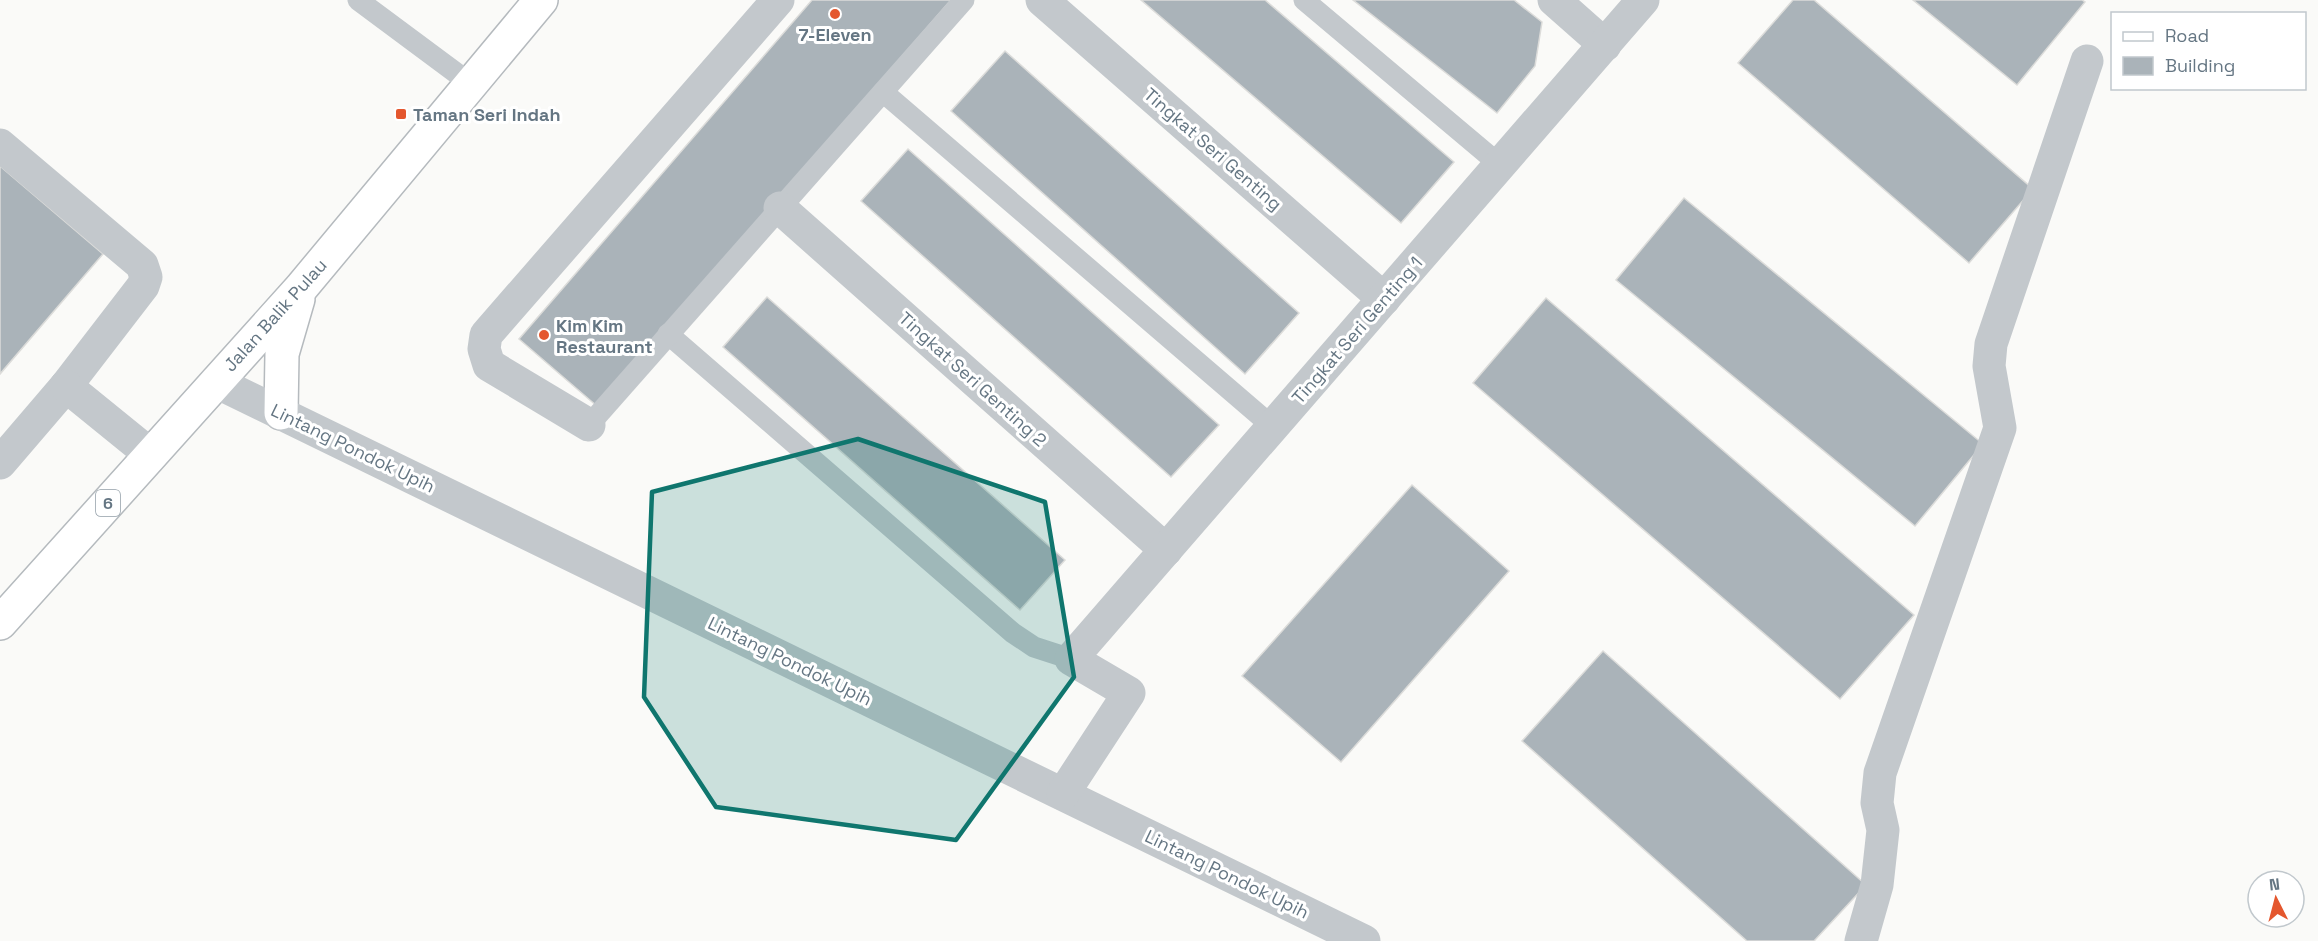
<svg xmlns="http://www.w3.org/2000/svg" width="2318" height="941" viewBox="0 0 2318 941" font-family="'Space Grotesk',sans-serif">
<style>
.building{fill:#aab3b9;stroke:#dcdcda;stroke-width:1.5}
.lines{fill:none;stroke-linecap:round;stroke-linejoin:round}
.primary-casing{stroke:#b5babe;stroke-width:36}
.service{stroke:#c3c8cc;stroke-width:21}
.minor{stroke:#c3c8cc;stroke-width:33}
.primary{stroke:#fff;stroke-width:33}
.marked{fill:#0f766e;fill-opacity:0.2;stroke:#0f766e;stroke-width:4.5;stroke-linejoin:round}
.poi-dot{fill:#e4572e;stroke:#fff;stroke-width:2}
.labels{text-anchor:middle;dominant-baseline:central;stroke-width:6;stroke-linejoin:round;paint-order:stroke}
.shield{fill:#fff;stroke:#939fa8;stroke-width:1.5}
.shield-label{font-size:16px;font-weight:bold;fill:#657683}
.poi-label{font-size:18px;font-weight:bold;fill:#657683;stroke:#fff;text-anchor:start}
.street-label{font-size:18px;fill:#657683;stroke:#fff}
</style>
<rect width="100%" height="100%" fill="#fafaf8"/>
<g class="building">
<path d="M812 0H951L598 407 519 339Z"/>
<path d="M1141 0H1265L1454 162 1401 223Z"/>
<path d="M1353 0H1514L1542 22 1535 66 1497 113Z"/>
<path d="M1793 0H1814L2033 189 1969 263 1738 63Z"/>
<path d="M1913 0H2082L2085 2 2017 85Z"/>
<path d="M1005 51 1299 313 1245 374 951 111Z"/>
<path d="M908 149 1219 425 1171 477 861 201Z"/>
<path d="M0 166 103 254 0 374Z"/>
<path d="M1684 198 1983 444 1915 526 1616 280Z"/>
<path d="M767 297 1065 560 1020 610 723 347Z"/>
<path d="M1546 298 1914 615 1840 699 1473 383Z"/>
<path d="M1412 485 1509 571 1341 762 1242 676Z"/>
<path d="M1603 651 1866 885 1814 941H1747L1522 741Z"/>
</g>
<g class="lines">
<defs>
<g id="primary">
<path d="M281 413 282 354 298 299"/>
<path d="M0 623 301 288 541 0"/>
</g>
</defs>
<use href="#primary" class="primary-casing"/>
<g class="service">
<path d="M358 0 471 84"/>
<path d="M1304 0 1500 165"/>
<path d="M883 92 1273 427"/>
<path d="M668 334 1013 633 1034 647 1071 659"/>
<path d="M589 425 964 0"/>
</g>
<g class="minor">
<path d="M1042 0 1384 299"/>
<path d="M1554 0 1605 45"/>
<path d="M0 145 142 265 146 277 143 286 66 386 0 463"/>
<path d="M780 208 1166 550"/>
<path d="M216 382 1364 941"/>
<path d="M66 386 151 455"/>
<path d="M589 425 489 365 484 349 486 335 778 0"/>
<path d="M1063 794 1129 693 1071 659 1643 0"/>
<path d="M1861 941 1877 885 1883 830 1877 803 1880 773 2000 428 1989 366 1991 344 2087 61"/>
</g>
<use href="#primary" class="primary"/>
</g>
<path class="marked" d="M858 439 1045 502 1074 677 956 840 716 807 644 697 652 492Z"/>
<g class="poi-dot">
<circle cx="835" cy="14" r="6"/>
<rect x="395" y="108" width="12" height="12" rx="3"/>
<circle cx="544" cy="335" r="6"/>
</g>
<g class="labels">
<rect class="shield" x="96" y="490" width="24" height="26" rx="4.5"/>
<g class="shield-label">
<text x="108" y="503">6</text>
</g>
<g class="poi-label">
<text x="835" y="34" text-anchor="middle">7-Eleven</text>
<text x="413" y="114">Taman Seri Indah</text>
<text x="556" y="325">Kim Kim<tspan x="556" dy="21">Restaurant</tspan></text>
</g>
<g class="street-label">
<text transform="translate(1213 149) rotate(41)">Tingkat Seri Genting</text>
<text transform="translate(275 315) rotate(-48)">Jalan Balik Pulau</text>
<text transform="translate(1357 330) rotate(-49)">Tingkat Seri Genting 1</text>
<text transform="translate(973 379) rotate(42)">Tingkat Seri Genting 2</text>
<text transform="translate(353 448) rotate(26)">Lintang Pondok Upih</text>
<text transform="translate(790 661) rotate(26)">Lintang Pondok Upih</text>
<text transform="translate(1227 874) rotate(26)">Lintang Pondok Upih</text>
</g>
</g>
<rect x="2111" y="12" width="195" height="78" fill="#ffffff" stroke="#c1c8cd" stroke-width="1.5"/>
<rect x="2123" y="32" width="30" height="9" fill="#ffffff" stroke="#c1c8cd" stroke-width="1.5"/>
<text x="2165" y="42" font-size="18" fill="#657683">Road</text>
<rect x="2123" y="57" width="30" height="18" fill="#aab3b9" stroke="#c1c8cd" stroke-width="1.5"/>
<text x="2165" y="72" font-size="18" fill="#657683">Building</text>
<g transform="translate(2276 899) rotate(354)"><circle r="28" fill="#ffffff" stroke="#c1c8cd" stroke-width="1.5"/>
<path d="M0-4.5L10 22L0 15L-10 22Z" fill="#e4572e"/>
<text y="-9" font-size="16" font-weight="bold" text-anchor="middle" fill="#657683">N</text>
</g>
</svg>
